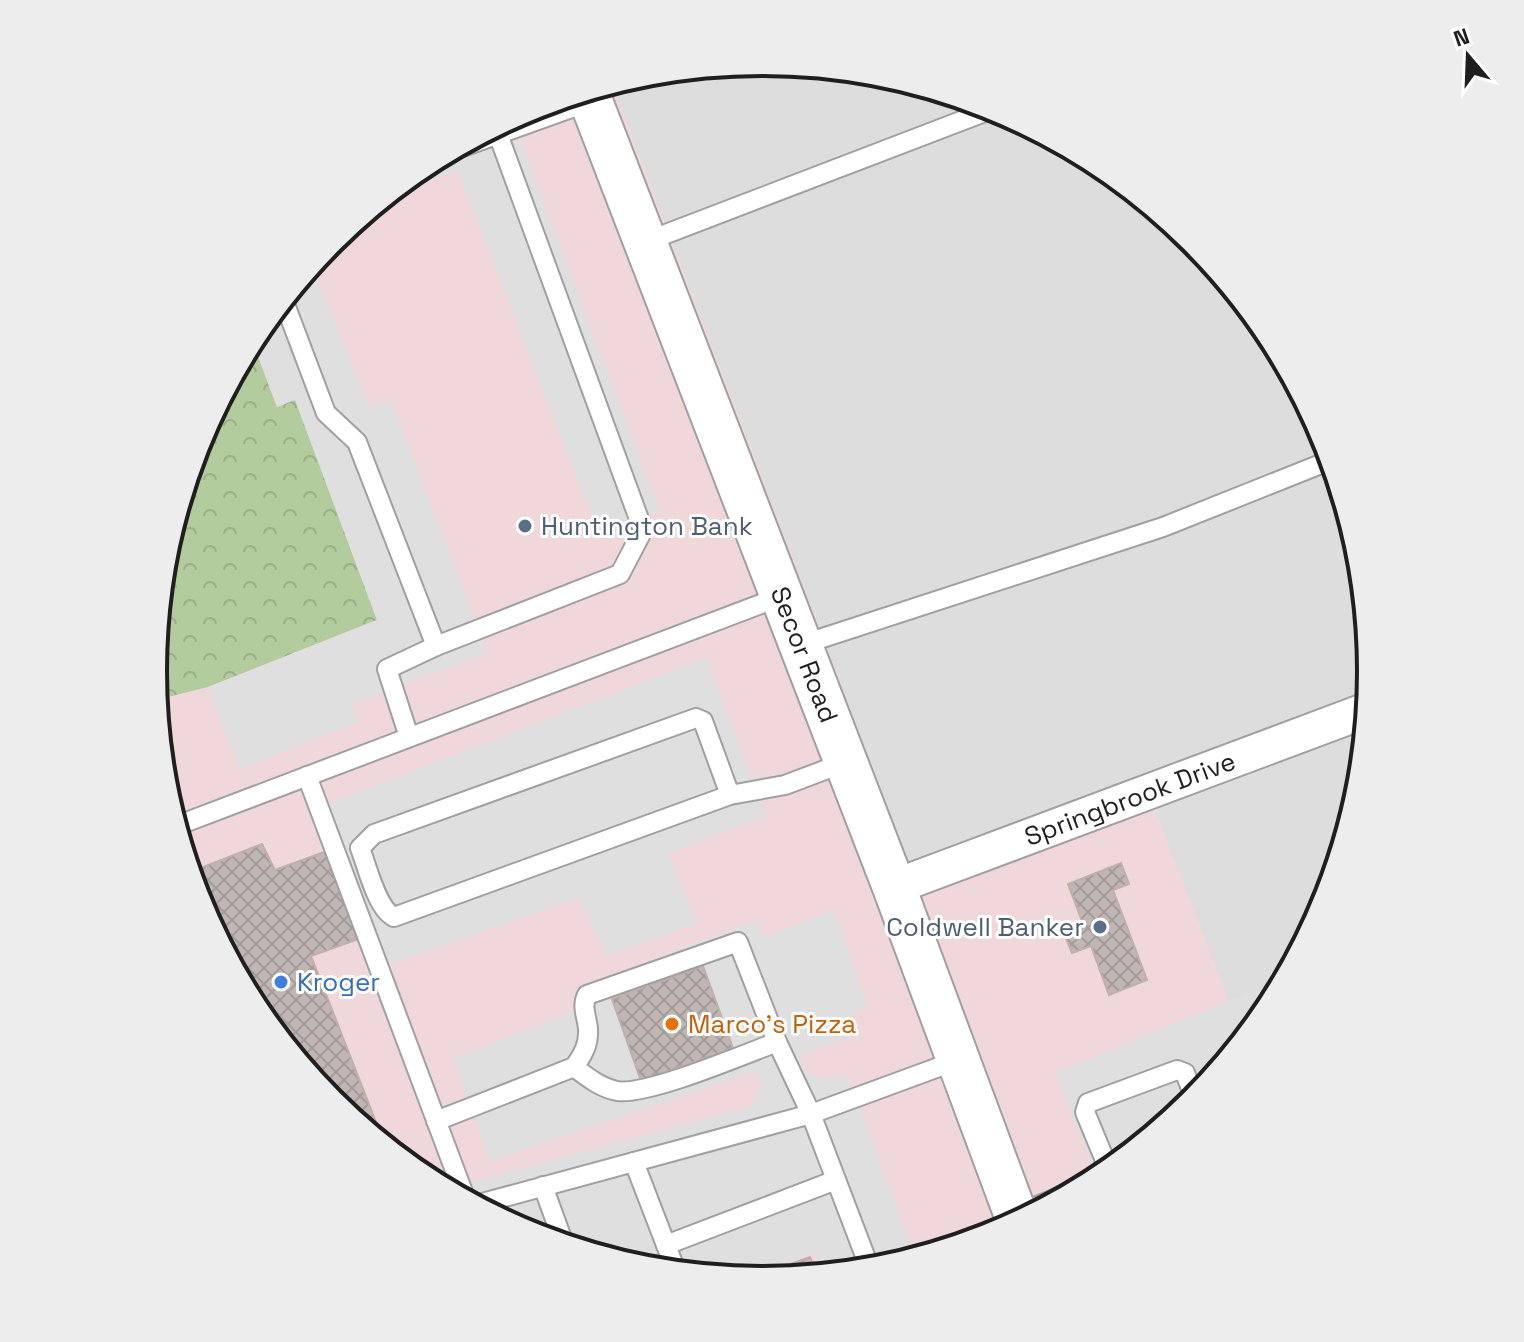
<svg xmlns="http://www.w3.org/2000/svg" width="1524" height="1342" viewBox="0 0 1524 1342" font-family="'Space Grotesk',sans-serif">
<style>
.residential{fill:#ddd}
.commercial{fill:#efd7da}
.forest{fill:url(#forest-crowns)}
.parking{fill:#dfdfdf}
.building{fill:url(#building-cross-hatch);stroke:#c0b0aa;stroke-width:2}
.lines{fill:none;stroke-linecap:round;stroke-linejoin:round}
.service-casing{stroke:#a0a0a0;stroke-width:22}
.minor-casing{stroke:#a0a0a0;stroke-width:38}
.tertiary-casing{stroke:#a0a0a0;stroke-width:46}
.service{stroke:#fff;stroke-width:18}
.minor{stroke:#fff;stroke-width:34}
.tertiary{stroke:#fff;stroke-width:42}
.service-dot{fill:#5c6f8a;stroke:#fff;stroke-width:3}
.shop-dot{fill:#3f7fe0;stroke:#fff;stroke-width:3}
.food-dot{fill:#e8710a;stroke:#fff;stroke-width:3}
.labels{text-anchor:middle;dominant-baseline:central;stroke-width:6;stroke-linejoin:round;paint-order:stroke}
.service-label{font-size:26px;fill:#4e5e75;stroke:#fff;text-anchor:start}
.street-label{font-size:26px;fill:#1f1f1f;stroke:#fff}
.shop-label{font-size:26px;fill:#366cbe;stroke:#fff;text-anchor:start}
.food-label{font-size:26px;fill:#c56008;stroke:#fff;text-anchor:start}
.rim{fill:none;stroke:#1f1f1f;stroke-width:4}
</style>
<defs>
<pattern id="forest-crowns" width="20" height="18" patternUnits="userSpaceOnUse" patternTransform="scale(2)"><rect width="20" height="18" fill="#b3cc9e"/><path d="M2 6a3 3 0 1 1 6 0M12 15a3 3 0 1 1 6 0" fill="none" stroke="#9aaf88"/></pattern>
<pattern id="building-cross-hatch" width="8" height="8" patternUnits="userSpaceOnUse" patternTransform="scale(2)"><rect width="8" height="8" fill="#c0b6b3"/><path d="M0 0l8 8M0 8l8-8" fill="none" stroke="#a59c9a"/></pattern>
</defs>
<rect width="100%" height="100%" fill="#efebe7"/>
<circle class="residential" cx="764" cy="669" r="605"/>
<path class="commercial" d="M612 83 919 888 1151 799 1229 1001 1283 982 1268 1010 1100 1178 995 1234 880 1268 762 1280 643 1268 529 1233 423 1177 331 1101 255 1009 199 904 165 789 156 700 208 687 377 620 295 400 277 407 258 356 239 365 256 332 332 240 424 164 529 108Z"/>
<path class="forest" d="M258 356 277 407 295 399 377 620 208 687 156 700 153 671 165 552 200 438 239 365Z"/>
<g class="parking">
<path d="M512 117 660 512 598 533 458 171 383 198 424 164Z"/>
<path d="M312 265 369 407 391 401 488 653 352 704 358 722 240 770 208 687 377 620 295 400 277 407 258 356 239 365 256 332Z"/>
<path d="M706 658 766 816 668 854 697 924 607 955 578 898 379 968 319 807Z"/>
<path d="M834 910 867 1006 852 1015 857 1034 799 1056 809 1074 820 1080 848 1075 915 1258 880 1268 824 1274 816 1253 752 1279 643 1268 529 1233 446 1189 755 1105 761 1084 757 1071 490 1161 453 1058 579 1010 574 991 756 920 764 937Z"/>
<path d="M1283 982 1268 1010 1192 1102 1097 1179 1056 1073 1229 1001Z"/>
</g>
<g class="building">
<path d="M262 844 275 870 335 848 367 936 311 956 385 1145 331 1101 255 1009 199 904 190 872Z"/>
<path d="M1121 863 1129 884 1113 890 1147 980 1109 995 1091 946 1072 953 1063 931 1083 924 1068 884Z"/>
<path d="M703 966 733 1048 641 1081 612 999Z"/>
<path d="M810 1257 817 1275 762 1280 749 1279Z"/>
</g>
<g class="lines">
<defs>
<g id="service">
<path d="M443 154 591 101"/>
<path d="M645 242 995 108"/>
<path d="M283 299 326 413 357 442 436 646 387 669 409 737"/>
<path d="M801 645 1163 527 1331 460"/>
<path d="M436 646 620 574 643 530 498 134"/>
<path d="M307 776 466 1200"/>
<path d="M730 795 703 721 696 718 374 834 360 848C367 866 377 909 394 917L730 795 785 785 846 762"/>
<path d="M176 826 782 596"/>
<path d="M574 1067C587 1077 601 1088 617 1091 646 1096 745 1054 777 1042"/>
<path d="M436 1121 574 1067C583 1055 589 1044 588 1029 587 1016 581 1007 587 995L738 942 777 1042 811 1114 870 1269"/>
<path d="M634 1162 676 1271"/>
<path d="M1109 1170 1085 1112 1088 1103 1177 1070 1185 1073 1195 1099"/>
<path d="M543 1186 564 1244"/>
<path d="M475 1205 811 1114 958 1060"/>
<path d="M1015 1215 1074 1191"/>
<path d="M666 1245 836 1180"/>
</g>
<g id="minor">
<path id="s1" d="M894 887 1367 710"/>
</g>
<g id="tertiary">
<path id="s2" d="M587 91 894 887 1018 1221"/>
</g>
</defs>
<use href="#service" class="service-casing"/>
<use href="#minor" class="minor-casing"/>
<use href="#tertiary" class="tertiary-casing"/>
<use href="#service" class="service"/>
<use href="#minor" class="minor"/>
<use href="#tertiary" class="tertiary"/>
</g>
<g class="service-dot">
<circle cx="525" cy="526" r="8"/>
<circle cx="1100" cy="927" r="8"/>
</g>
<circle class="shop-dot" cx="281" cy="982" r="8"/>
<circle class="food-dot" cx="672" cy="1024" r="8"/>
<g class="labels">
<g class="service-label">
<text x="541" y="526">Huntington Bank</text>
<text x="1084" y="927" text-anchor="end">Coldwell Banker</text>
</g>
<g class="street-label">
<text stroke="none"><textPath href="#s2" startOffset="604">Secor Road</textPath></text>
<text stroke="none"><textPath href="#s1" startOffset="252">Springbrook Drive</textPath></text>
</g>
<g class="shop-label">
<text x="297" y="982">Kroger</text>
</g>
<g class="food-label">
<text x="688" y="1024">Marco's Pizza</text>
</g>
</g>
<path d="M0 0H1524V1342H0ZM167 671a595 595 0 1 1 1190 0a595 595 0 1 1-1190 0Z" fill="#ededed" fill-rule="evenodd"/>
<path class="rim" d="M167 671a595 595 0 1 1 1190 0a595 595 0 1 1-1190 0Z"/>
<g transform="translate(1468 56) rotate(341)" stroke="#ffffff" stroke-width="6" paint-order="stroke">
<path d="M0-6L14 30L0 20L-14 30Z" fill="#1f1f1f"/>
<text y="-12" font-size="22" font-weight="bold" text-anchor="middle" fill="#1f1f1f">N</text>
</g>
</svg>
